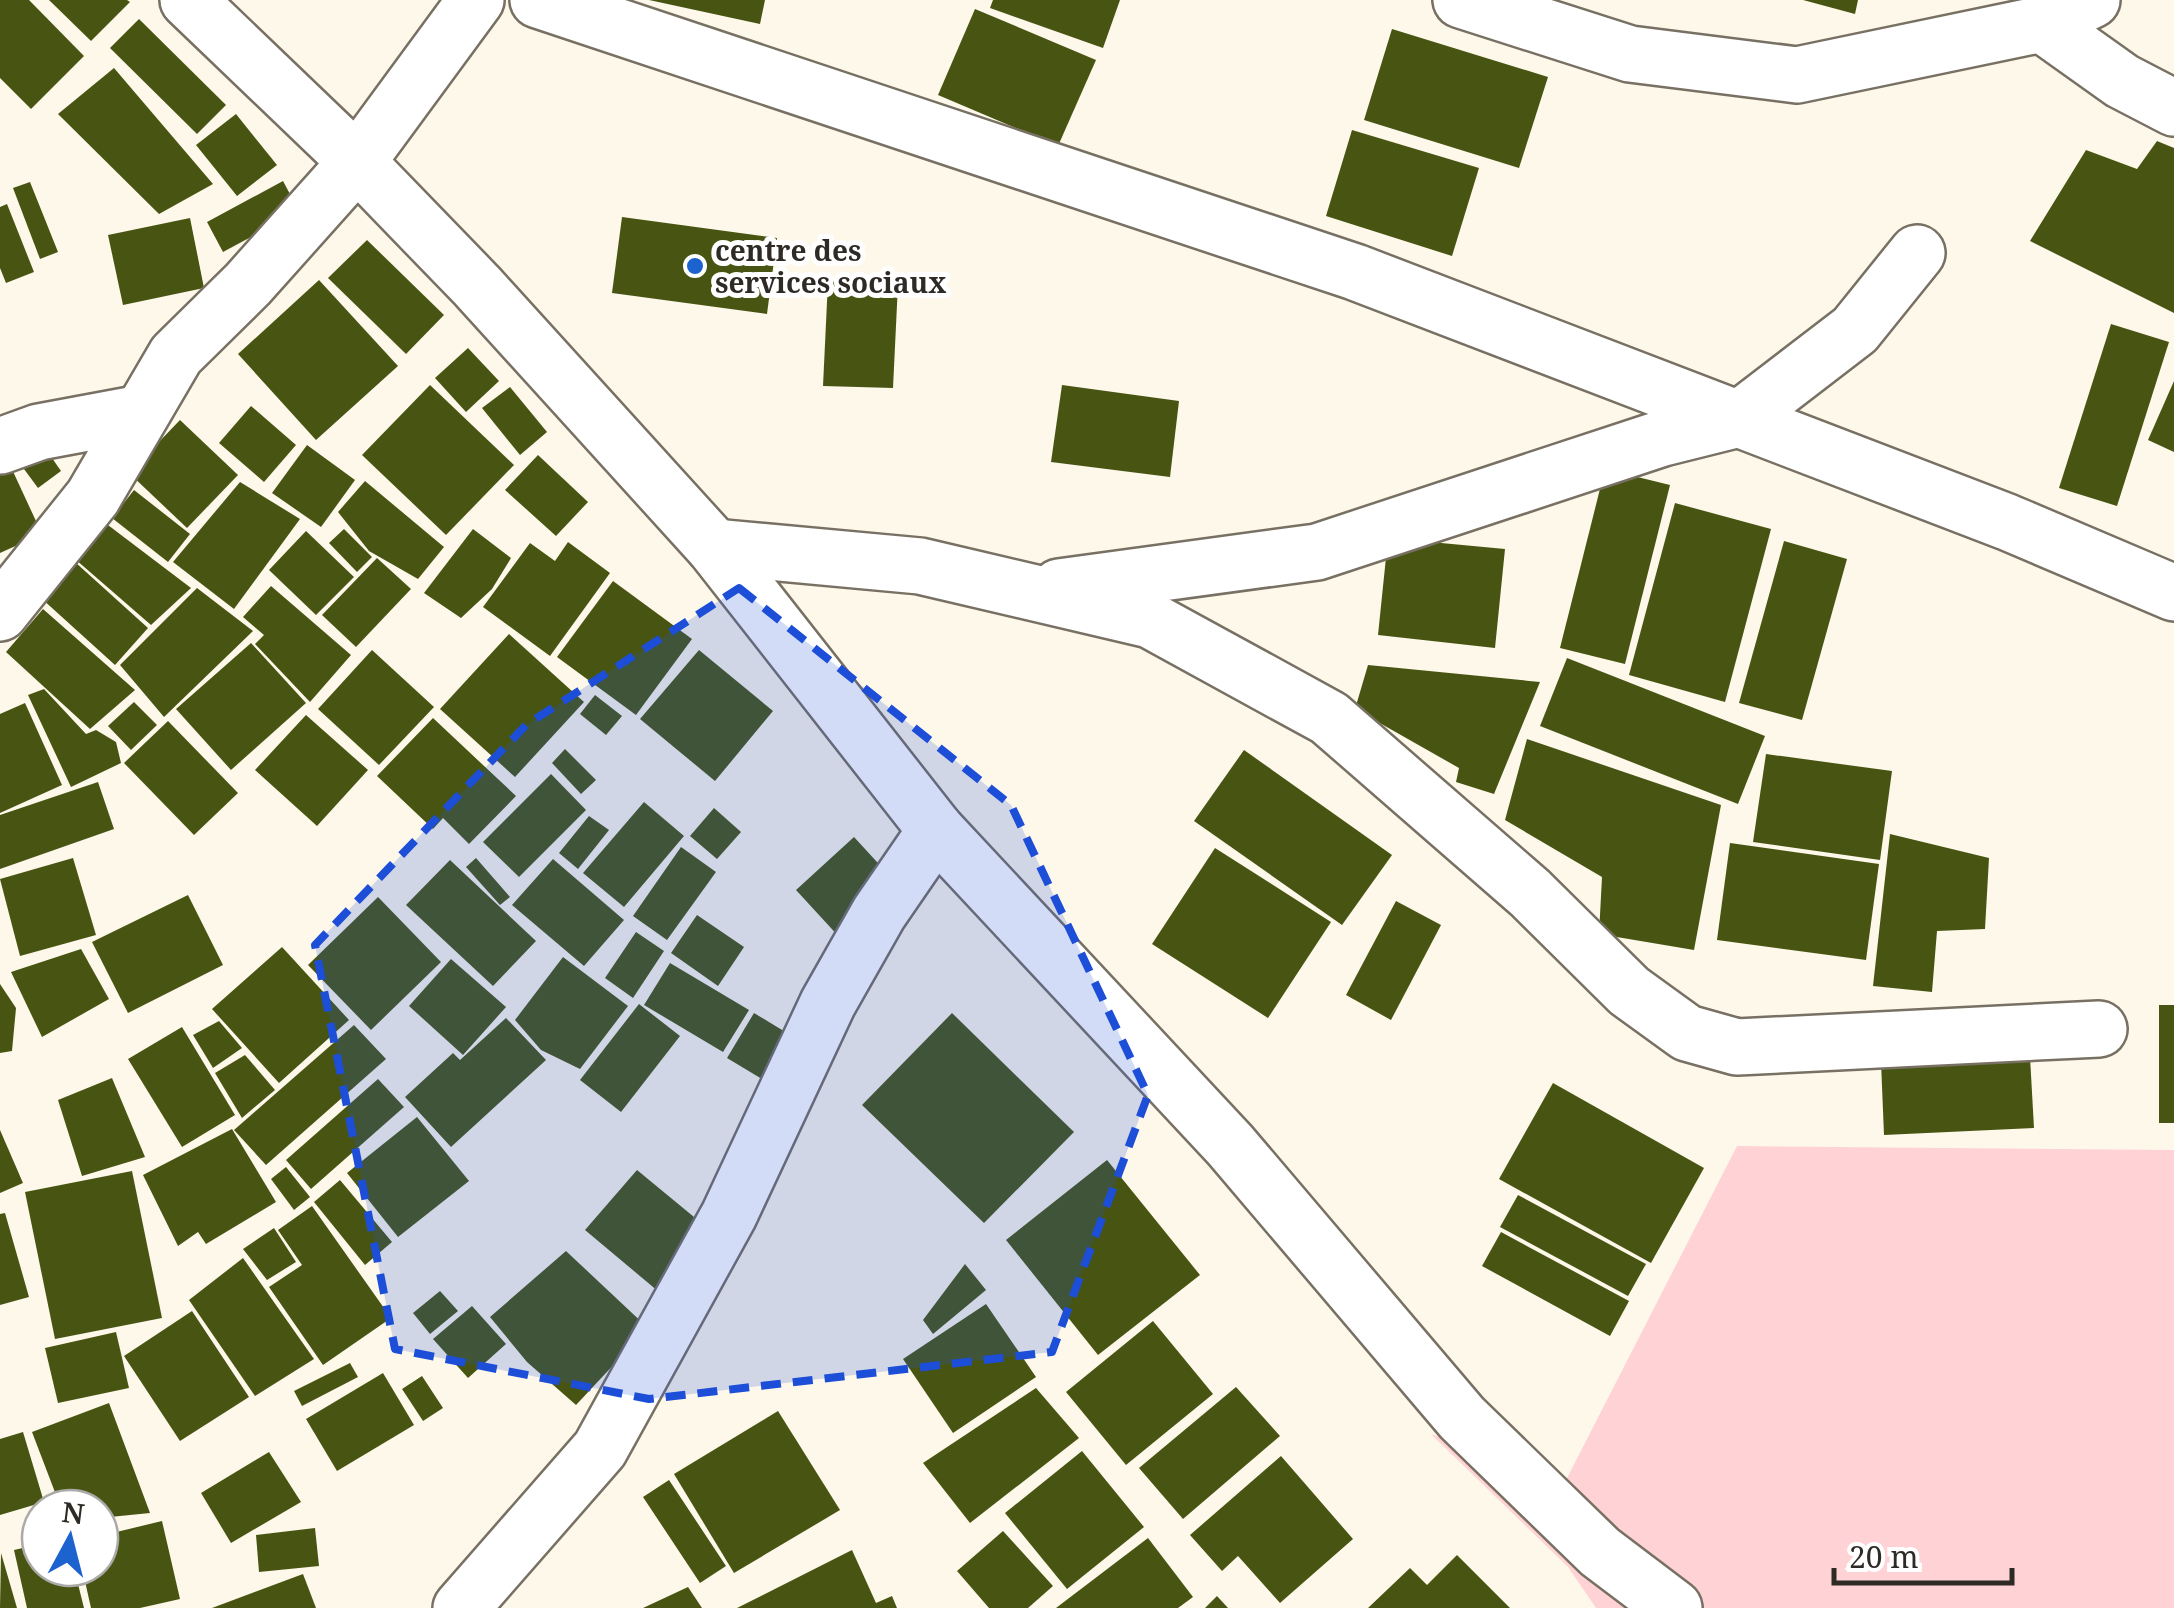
<svg xmlns="http://www.w3.org/2000/svg" width="2174" height="1608" viewBox="0 0 2174 1608" font-family="'Noto Serif',serif">
<style>
.green{fill:#ffd3d5}
.building{fill:#485512}
.lines{fill:none;stroke-linecap:round;stroke-linejoin:round}
.minor-casing{stroke:#777063;stroke-width:60}
.minor{stroke:#fff;stroke-width:55}
.marked{fill:#1d4ed8;fill-opacity:0.2;stroke:#1d4ed8;stroke-width:8;stroke-dasharray:20 12;stroke-linejoin:round}
.poi-dot{fill:#1d63cf;stroke:#fff;stroke-width:4}
.labels{text-anchor:middle;dominant-baseline:central;stroke-width:10;stroke-linejoin:round;paint-order:stroke}
.poi-label{font-size:28px;font-weight:bold;fill:#2e2b26;stroke:#fff;text-anchor:start}
</style>
<rect width="100%" height="100%" fill="#fef8eb"/>
<path class="green" d="M1737 1146 2174 1150V1608H1596L1568 1567 1431 1434 1566 1480Z"/>
<g class="building">
<path d="M0 0H29L84 56 31 109 0 78Z"/>
<path d="M49 0H127L130 2 91 41Z"/>
<path d="M649 0H765L760 24Z"/>
<path d="M993 0H1120L1103 48 990 8Z"/>
<path d="M1803 0H1858L1855 14Z"/>
<path d="M975 9 1096 60 1058 146 938 95Z"/>
<path d="M139 19 226 105 197 134 110 48Z"/>
<path d="M1392 29 1548 77 1519 168 1364 120Z"/>
<path d="M114 68 213 184 159 214 58 114Z"/>
<path d="M236 114 277 165 237 196 196 145Z"/>
<path d="M1352 130 1479 168 1452 256 1326 216Z"/>
<path d="M2157 141 2174 148V313L2030 241 2086 150 2137 169Z"/>
<path d="M283 181 299 211 223 252 207 222Z"/>
<path d="M30 182 58 252 40 259 13 188Z"/>
<path d="M7 204 34 272 6 283 0 268V207Z"/>
<path d="M622 217 777 238 767 314 612 293Z"/>
<path d="M190 218 204 288 123 305 108 235Z"/>
<path d="M367 240 444 315 406 354 328 278Z"/>
<path d="M319 280 398 366 316 440 238 354Z"/>
<path d="M828 281 898 284 893 388 823 386Z"/>
<path d="M2111 324 2169 342 2117 506 2059 488Z"/>
<path d="M468 348 499 381 466 412 435 378Z"/>
<path d="M2174 381V452L2148 440Z"/>
<path d="M430 385 514 465 446 535 362 455Z"/>
<path d="M1062 385 1179 401 1170 477 1051 462Z"/>
<path d="M510 387 547 432 520 455 482 408Z"/>
<path d="M251 406 296 445 264 482 219 443Z"/>
<path d="M180 420 238 475 187 528 129 473Z"/>
<path d="M307 445 355 480 321 527 272 493Z"/>
<path d="M45 448 61 471 38 488 21 465Z"/>
<path d="M538 455 588 502 556 536 505 490Z"/>
<path d="M10 465 42 534 0 553V470Z"/>
<path d="M1605 469 1670 485 1625 664 1560 648Z"/>
<path d="M365 481 444 547 418 579 369 551 338 512Z"/>
<path d="M240 482 300 519 234 609 173 562Z"/>
<path d="M134 490 190 534 168 562 112 518Z"/>
<path d="M1675 503 1771 529 1725 702 1629 675Z"/>
<path d="M104 522 191 588 151 625 75 559Z"/>
<path d="M344 529 372 557 357 572 329 543Z"/>
<path d="M473 529 511 558 492 589 461 618 424 593Z"/>
<path d="M306 531 354 577 316 615 269 570Z"/>
<path d="M1388 538 1505 549 1495 648 1378 635Z"/>
<path d="M1784 541 1847 559 1802 720 1739 703Z"/>
<path d="M568 542 610 573 550 656 483 607 530 543 555 561Z"/>
<path d="M377 558 411 589 356 647 322 615Z"/>
<path d="M75 562 148 628 115 665 41 598Z"/>
<path d="M613 581 692 639 636 715 557 657Z"/>
<path d="M271 586 351 655 310 702 255 644 264 635 243 617Z"/>
<path d="M197 588 253 631 164 717 120 665Z"/>
<path d="M43 609 135 690 90 729 6 652Z"/>
<path d="M509 634 584 702 515 777 440 709Z"/>
<path d="M251 643 306 703 231 770 176 709Z"/>
<path d="M372 650 434 707 379 765 318 709Z"/>
<path d="M699 650 773 711 715 781 640 719Z"/>
<path d="M1567 658 1765 736 1738 804 1540 726Z"/>
<path d="M1368 665 1540 682 1494 794 1456 782 1459 768 1355 709Z"/>
<path d="M44 689 86 734 96 730 116 742 121 763 71 787 28 695Z"/>
<path d="M595 695 622 716 606 735 580 714Z"/>
<path d="M134 702 157 725 131 750 108 726Z"/>
<path d="M25 703 62 785 0 813V714Z"/>
<path d="M306 715 368 770 317 826 255 770Z"/>
<path d="M433 718 516 796 469 844 443 818 433 829 377 776Z"/>
<path d="M168 721 238 793 194 835 124 763Z"/>
<path d="M1527 739 1721 805 1694 950 1599 934 1602 877 1505 820Z"/>
<path d="M565 749 596 780 581 794 552 763Z"/>
<path d="M1244 750 1392 855 1342 925 1194 821Z"/>
<path d="M1766 754 1892 771 1880 860 1753 842Z"/>
<path d="M551 774 586 810 519 877 483 842Z"/>
<path d="M98 782 114 829 0 869V815Z"/>
<path d="M644 802 684 836 624 907 583 873Z"/>
<path d="M714 808 741 832 717 859 690 836Z"/>
<path d="M589 816 609 830 578 869 559 853Z"/>
<path d="M1890 834 1989 858 1985 929 1937 931 1932 992 1873 986Z"/>
<path d="M854 837 911 899 853 952 796 890Z"/>
<path d="M1730 843 1879 864 1866 960 1717 940Z"/>
<path d="M681 847 716 872 667 940 633 916Z"/>
<path d="M1215 848 1331 922 1268 1018 1152 944Z"/>
<path d="M73 858 96 935 20 956 0 879Z"/>
<path d="M476 858 510 897 500 905 466 867Z"/>
<path d="M553 859 624 920 584 966 512 905Z"/>
<path d="M450 860 536 941 493 986 406 905Z"/>
<path d="M188 895 223 965 128 1013 92 942Z"/>
<path d="M378 897 441 962 371 1030 308 965Z"/>
<path d="M1396 901 1441 925 1391 1020 1346 995Z"/>
<path d="M697 915 744 947 718 986 671 953Z"/>
<path d="M636 932 664 951 633 998 605 978Z"/>
<path d="M282 947 349 1020 279 1083 212 1009Z"/>
<path d="M81 949 109 999 42 1037 11 972Z"/>
<path d="M563 957 628 1006 580 1069 541 1050 515 1020Z"/>
<path d="M451 959 506 1007 463 1055 409 1006Z"/>
<path d="M670 963 749 1010 723 1052 644 1005Z"/>
<path d="M0 984 16 1008 12 1051 0 1053Z"/>
<path d="M639 1004 680 1036 621 1112 580 1080Z"/>
<rect x="2159" y="1005" width="15" height="118"/>
<path d="M754 1013 805 1044 777 1088 727 1058Z"/>
<path d="M952 1013 1074 1132 984 1223 862 1105Z"/>
<path d="M506 1018 546 1060 451 1147 405 1097 453 1053 460 1060Z"/>
<path d="M219 1021 242 1048 213 1068 193 1035Z"/>
<path d="M354 1025 386 1059 266 1165 234 1130Z"/>
<path d="M182 1027 235 1115 182 1147 128 1059Z"/>
<path d="M245 1055 275 1090 242 1118 215 1073Z"/>
<path d="M2030 1057 2034 1128 1884 1135 1881 1062Z"/>
<path d="M112 1078 145 1157 82 1176 58 1100Z"/>
<path d="M378 1079 404 1107 311 1189 286 1160Z"/>
<path d="M1553 1083 1704 1168 1651 1263 1499 1179Z"/>
<path d="M417 1117 469 1181 398 1237 347 1173Z"/>
<path d="M232 1129 276 1202 206 1244 198 1232 178 1246 143 1175Z"/>
<path d="M0 1130 23 1183 0 1193Z"/>
<path d="M1107 1160 1200 1275 1098 1355 1006 1240Z"/>
<path d="M286 1167 310 1197 294 1210 271 1179Z"/>
<path d="M637 1170 711 1231 659 1292 585 1230Z"/>
<path d="M132 1171 162 1318 55 1339 25 1192Z"/>
<path d="M340 1180 392 1242 365 1265 314 1202Z"/>
<path d="M1518 1195 1646 1264 1628 1296 1500 1227Z"/>
<path d="M312 1206 391 1318 323 1365 269 1287 302 1265 278 1230Z"/>
<path d="M5 1213 29 1297 0 1305V1214Z"/>
<path d="M274 1228 296 1262 267 1280 243 1249Z"/>
<path d="M1501 1232 1629 1301 1610 1336 1482 1266Z"/>
<path d="M566 1251 648 1328 576 1405 527 1362 490 1317Z"/>
<path d="M243 1258 314 1359 255 1396 189 1300Z"/>
<path d="M965 1264 986 1290 933 1334 923 1320Z"/>
<path d="M440 1291 458 1311 430 1334 413 1313Z"/>
<path d="M986 1304 1036 1377 953 1433 903 1359Z"/>
<path d="M472 1306 506 1344 468 1378 433 1339Z"/>
<path d="M192 1311 249 1397 180 1441 124 1356Z"/>
<path d="M1153 1321 1213 1394 1126 1465 1066 1392Z"/>
<path d="M116 1332 129 1388 58 1403 45 1348Z"/>
<path d="M350 1363 358 1377 302 1406 294 1391Z"/>
<path d="M383 1373 414 1425 337 1471 306 1419Z"/>
<path d="M422 1376 443 1408 423 1421 402 1389Z"/>
<path d="M1236 1387 1280 1436 1183 1519 1139 1468Z"/>
<path d="M1036 1388 1079 1438 970 1523 923 1463Z"/>
<path d="M109 1403 150 1513 100 1518V1508H61L32 1432Z"/>
<path d="M778 1411 840 1510 734 1573 674 1474Z"/>
<path d="M23 1432 44 1502 0 1515V1439Z"/>
<path d="M1082 1451 1144 1527 1067 1589 1005 1513Z"/>
<path d="M269 1452 301 1502 231 1543 201 1493Z"/>
<path d="M1281 1456 1353 1539 1280 1603 1238 1556 1222 1571 1190 1535Z"/>
<path d="M669 1480 726 1566 700 1583 643 1497Z"/>
<path d="M162 1521 180 1599 140 1608H91L82 1568H100V1536Z"/>
<path d="M315 1528 319 1566 259 1572 256 1535Z"/>
<path d="M1003 1531 1053 1586 1028 1608H989L957 1571Z"/>
<path d="M1148 1538 1193 1597 1178 1608H1056Z"/>
<path d="M40 1544V1568H74L84 1608H27L14 1550Z"/>
<path d="M852 1550 876 1603 892 1596 897 1608H737Z"/>
<path d="M1 1553 17 1608H0Z"/>
<path d="M1457 1555 1510 1608H1368L1410 1568 1427 1585Z"/>
<path d="M303 1574 316 1608H212Z"/>
<path d="M688 1587 702 1608H643Z"/>
<path d="M1217 1596 1228 1608H1205Z"/>
</g>
<g class="lines">
<defs>
<g id="minor">
<path d="M188 0 357 162 477 286 714 547 936 830 1230 1145 1462 1418 1600 1552 1674 1608"/>
<path d="M538 0 1355 272 2007 522 2174 593"/>
<path d="M1461 0 1630 54 1797 75 2042 24 2092 0"/>
<path d="M2042 24 2122 81 2174 108"/>
<path d="M0 446 39 432 141 413"/>
<path d="M714 547 920 566 1150 620 1329 718 1530 893 1629 991 1687 1033 1737 1047 2099 1029"/>
<path d="M1059 587 1317 552 1663 438 1739 419 1855 330 1917 253"/>
<path d="M0 613 93 497 176 355 248 284 357 162 476 0"/>
<path d="M461 1608 600 1449 729 1215 828 1003 879 913 936 830"/>
</g>
</defs>
<use href="#minor" class="minor-casing"/>
<use href="#minor" class="minor"/>
</g>
<path class="marked" d="M739 588 1011 805 1148 1095 1052 1352 649 1399 395 1349 315 945 526 725Z"/>
<circle class="poi-dot" cx="695" cy="266" r="10"/>
<g class="labels">
<g class="poi-label">
<text x="715" y="250">centre des<tspan x="715" dy="32">services sociaux</tspan></text>
</g>
</g>
<g transform="translate(70 1538) rotate(7)"><circle r="48" fill="#ffffff" stroke="#abaaa8" stroke-width="2.5"/>
<path d="M0-8L18 38L0 25L-18 38Z" fill="#1d63cf"/>
<text y="-15" font-size="28" font-weight="bold" text-anchor="middle" fill="#2e2b26">N</text>
</g>
<path d="M1834 1568v15h178v-15" fill="none" stroke="#2e2b26" stroke-width="5"/>
<text x="1849" y="1568" font-size="30" fill="#2e2b26" stroke="#ffffff" stroke-width="8" paint-order="stroke">20 m</text>
</svg>
